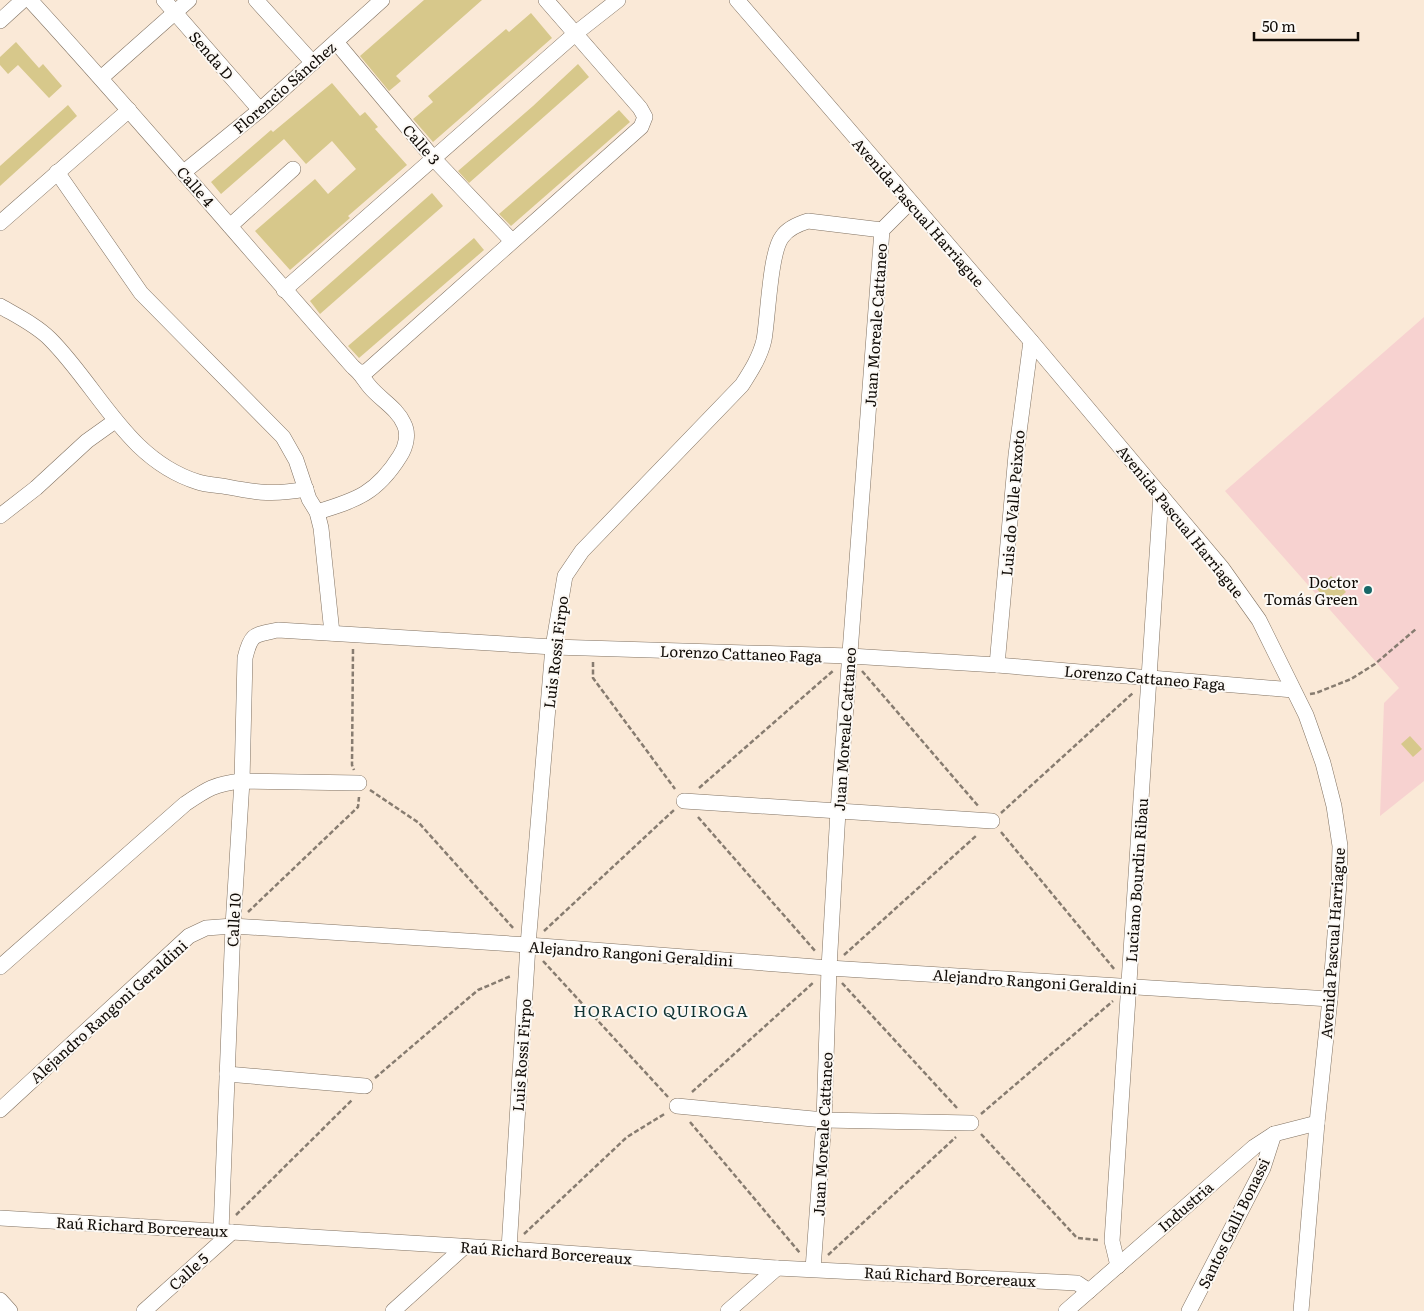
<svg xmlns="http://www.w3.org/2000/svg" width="1424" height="1311" viewBox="0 0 1424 1311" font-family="Literata,serif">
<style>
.green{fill:#f7d2d0}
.building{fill:#d7c88b}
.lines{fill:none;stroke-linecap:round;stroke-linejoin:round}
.minor-casing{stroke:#817262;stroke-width:16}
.path{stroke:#877c70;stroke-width:2.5;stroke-dasharray:5 2.5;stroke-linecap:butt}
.minor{stroke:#fff;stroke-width:15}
.poi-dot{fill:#186767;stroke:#fcf9f5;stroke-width:2}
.labels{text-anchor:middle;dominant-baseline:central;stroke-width:4;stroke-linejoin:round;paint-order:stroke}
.street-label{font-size:15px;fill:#100b06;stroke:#fcf9f5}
.poi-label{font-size:15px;fill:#100b06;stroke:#fcf9f5;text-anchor:end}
.neighbourhood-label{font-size:16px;letter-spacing:1px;fill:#113434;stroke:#fcf9f5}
</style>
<rect width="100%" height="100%" fill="#fae9d7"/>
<path class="green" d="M1424 317V781L1380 816 1384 703 1399 688 1225 491Z"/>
<g class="building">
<path d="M424 0H482L396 76 401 81 389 91 360 56Z"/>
<path d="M531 13 552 38 433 142 413 119 433 102 428 96 506 29 509 32Z"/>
<path d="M16 42 39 68 43 64 62 86 49 98 18 65 8 74 0 65V57Z"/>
<path d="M578 64 589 77 469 183 458 171 533 106Z"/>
<path d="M332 83 360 116 365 112 378 127 375 129 407 165 348 216 350 218 290 270 255 231 315 179 328 194 356 169 332 141 306 164 284 139 221 194 211 182 271 130 273 132Z"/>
<path d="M68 105 77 116 0 186V166Z"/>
<path d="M619 110 630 122 511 226 499 214Z"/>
<path d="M432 193 443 206 320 314 310 301Z"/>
<path d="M474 238 484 250 359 358 348 346Z"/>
<path d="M1331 576 1346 592 1331 605 1317 589Z"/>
<path d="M1410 736 1422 749 1413 757 1401 744Z"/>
</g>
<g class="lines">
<defs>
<g id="minor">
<path d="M30 0C140 120 245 245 353 367 361 373 364 380 370 387 381 400 397 408 404 424 409 434 406 447 400 456 377 493 357 500 317 512"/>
<path d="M164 0 260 110"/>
<path d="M256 0 313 63"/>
<path d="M737 0 1031 341 1222 568 1259 620 1306 715 1323 763 1334 806 1340 846 1339 883 1330 999 1317 1123 1301 1311"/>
<path d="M0 21 23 0"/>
<path d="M336 42 434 159 512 241"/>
<path d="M101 78 189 0"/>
<path d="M57 172 141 293 283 437 296 460 309 499 317 512 321 528 332 633"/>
<path d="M184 172 260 110 382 0"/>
<path d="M0 223 129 110"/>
<path d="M230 226 293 169"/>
<path d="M284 290 576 33 618 0"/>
<path d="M0 306C17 316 36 325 50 339 99 388 127 460 198 482 207 485 218 485 228 487 259 493 274 495 306 489"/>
<path d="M360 373 367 371 641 127 645 117 640 108 546 0"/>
<path d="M0 516 36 488 87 441 115 421"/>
<path d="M997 665 1016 455 1031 341"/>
<path d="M684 801 992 821"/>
<path d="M0 967 185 804C207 789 214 784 242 781L359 783"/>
<path d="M227 1074 365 1086"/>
<path d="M677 1106 824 1120 971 1123"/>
<path d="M0 1110 189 936 206 928 233 926 528 945 829 968 1330 999"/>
<path d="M0 1218 509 1249 777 1268 1077 1283 1089 1291"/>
<path d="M221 1231 233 926 242 781 245 658C251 633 254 635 278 630L553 647 850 656 997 665 1293 690"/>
<path d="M509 1249 528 945 553 647 565 576 582 551 742 385C751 371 760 357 764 340 768 318 770 252 782 237 788 228 798 224 808 221L882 230"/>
<path d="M1118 1266 1112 1241 1161 495"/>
<path d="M813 1269 824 1120 829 968 838 811 882 230 910 202"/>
<path d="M0 1300 10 1311"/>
<path d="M144 1311 232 1232"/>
<path d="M393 1311 464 1247"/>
<path d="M728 1311 777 1268"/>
<path d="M1066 1311 1254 1147 1274 1134 1317 1123"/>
<path d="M1189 1311 1263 1168 1274 1134"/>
</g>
</defs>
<use href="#minor" class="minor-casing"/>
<g class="path">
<path d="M353 649 352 765 354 770"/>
<path d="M593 662V678L675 789"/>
<path d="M862 671 979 807"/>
<path d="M1310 694 1316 693 1351 679 1375 664 1416 629"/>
<path d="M699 788 834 670"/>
<path d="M370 790 419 823 514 929"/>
<path d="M1001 813 1134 692"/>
<path d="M698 817 816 952"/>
<path d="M1001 832 1115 970"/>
<path d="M248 912 358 807 359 797"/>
<path d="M544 931 674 810"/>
<path d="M844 955 977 835"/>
<path d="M543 961 668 1097"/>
<path d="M842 983 957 1108"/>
<path d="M375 1078 478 990 511 976"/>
<path d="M692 1092 814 982"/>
<path d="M981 1114 1113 1001"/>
<path d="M690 1122 800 1253"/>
<path d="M981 1134 1077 1238 1099 1240"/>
<path d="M236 1215 353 1099"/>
<path d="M524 1234 627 1137 666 1113"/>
<path d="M828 1255 956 1137"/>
</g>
<use href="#minor" class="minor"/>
</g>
<circle class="poi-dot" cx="1368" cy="590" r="5"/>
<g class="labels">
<g class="street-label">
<text transform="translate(212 55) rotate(49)">Senda D</text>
<text transform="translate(284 87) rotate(-41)">Florencio Sánchez</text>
<text transform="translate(422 144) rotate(49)">Calle 3</text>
<text transform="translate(196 186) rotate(49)">Calle 4</text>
<text transform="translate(919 212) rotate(49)">Avenida Pascual Harriague</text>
<text transform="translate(875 325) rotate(-86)">Juan Moreale Cattaneo</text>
<text transform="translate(1012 503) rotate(-85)">Luis do Valle Peixoto</text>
<text transform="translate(1181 521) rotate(51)">Avenida Pascual Harriague</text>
<text transform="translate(555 652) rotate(-83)">Luis Rossi Firpo</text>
<text transform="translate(741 653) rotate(2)">Lorenzo Cattaneo Faga</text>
<text transform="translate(1145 677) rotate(5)">Lorenzo Cattaneo Faga</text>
<text transform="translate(844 729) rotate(-86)">Juan Moreale Cattaneo</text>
<text transform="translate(1136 880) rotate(-86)">Luciano Bourdin Ribau</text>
<text transform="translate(233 920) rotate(-87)">Calle 10</text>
<text transform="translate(1332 943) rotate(-86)">Avenida Pascual Harriague</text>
<text transform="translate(631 953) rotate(4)">Alejandro Rangoni Geraldini</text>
<text transform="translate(1035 981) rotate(4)">Alejandro Rangoni Geraldini</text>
<text transform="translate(108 1011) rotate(-42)">Alejandro Rangoni Geraldini</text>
<text transform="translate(521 1055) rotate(-86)">Luis Rossi Firpo</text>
<text transform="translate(822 1134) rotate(-87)">Juan Moreale Cattaneo</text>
<text transform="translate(1185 1206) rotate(-41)">Industria</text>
<text transform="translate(1233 1223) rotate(-64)">Santos Galli Bonassi</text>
<text transform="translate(142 1226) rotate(3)">Raú Richard Borcereaux</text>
<text transform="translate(546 1252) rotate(4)">Raú Richard Borcereaux</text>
<text transform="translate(188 1271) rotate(-42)">Calle 5</text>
<text transform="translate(950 1276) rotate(3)">Raú Richard Borcereaux</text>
</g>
<g class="poi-label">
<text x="1358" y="581">Doctor<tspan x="1358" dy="17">Tomás Green</tspan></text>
</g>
<g class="neighbourhood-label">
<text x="661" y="1010">HORACIO QUIROGA</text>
</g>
</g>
<path d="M1254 32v8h104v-8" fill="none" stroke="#100b06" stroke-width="2.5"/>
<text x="1262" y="32" font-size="15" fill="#100b06" stroke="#fcf9f5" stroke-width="4" paint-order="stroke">50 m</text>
</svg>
